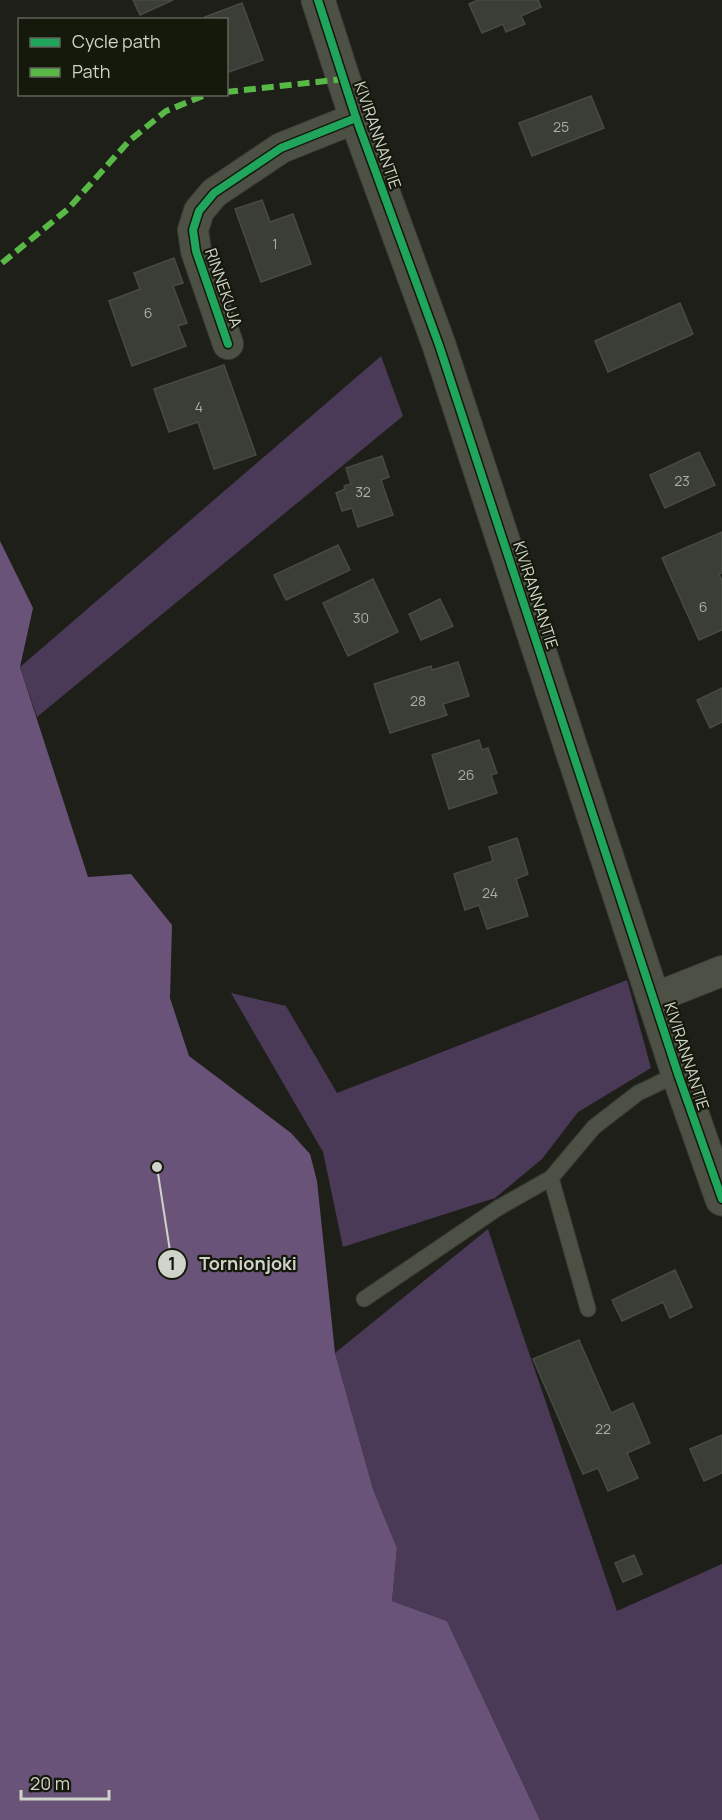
<svg xmlns="http://www.w3.org/2000/svg" width="722" height="1820" viewBox="0 0 722 1820" font-family="Manrope,sans-serif">
<style>
.green{fill:#4b3a57}
.water{fill:#695378}
.building{fill:#3b3d37;stroke:#484a44;stroke-width:1.5}
.lines{fill:none;stroke-linecap:round;stroke-linejoin:round}
.service-casing{stroke:#393b35;stroke-width:17}
.minor-casing{stroke:#393b35;stroke-width:32}
.tertiary-casing{stroke:#393b35;stroke-width:35}
.service{stroke:#4d5044;stroke-width:15}
.minor{stroke:#4d5044;stroke-width:30}
.tertiary{stroke:#4d5044;stroke-width:33}
.quiet{stroke:#58b947;stroke-width:6;stroke-dasharray:12 6;stroke-linecap:butt}
.cycleway-casing{stroke:#15190c;stroke-width:11}
.cycleway{stroke:#20a55d;stroke-width:8}
.labels{text-anchor:middle;dominant-baseline:central;stroke-width:4.5;stroke-linejoin:round;paint-order:stroke}
.number-label{font-size:14px;fill:#abaea5}
.street-label{font-size:16px;fill:#d0d3ca;stroke:#15190c}
.leader{fill:none;stroke:#d0d3ca;stroke-width:2}
.callout-dot{fill:#d0d3ca;stroke:#15190c;stroke-width:2}
.mark-label{font-size:18px;text-anchor:middle;font-weight:bold;fill:#111}
.callout-label{font-size:18px;text-anchor:middle;font-weight:bold;fill:#d0d3ca;stroke:#15190c;stroke-width:4.5;stroke-linejoin:round;paint-order:stroke}
</style>
<rect width="100%" height="100%" fill="#1d1f18"/>
<g class="green">
<path d="M381 356 403 416 37 717 20 667Z"/>
<path d="M627 980 651 1068 578 1112 542 1159 495 1198 343 1247 323 1152 231 993 286 1006 337 1093Z"/>
<path d="M488 1229 511 1300 617 1611 722 1564V1820H540L447 1621 392 1601 397 1548 373 1489 335 1353Z"/>
</g>
<path class="water" d="M0 541 33 608 20 667 88 877 131 874 172 925 170 998 189 1056 291 1133 310 1154 317 1181 335 1353 373 1489 397 1548 392 1601 447 1621 540 1820H0Z"/>
<g class="building">
<path d="M133 0H173L140 15Z"/>
<path d="M478 0H538L541 7 521 16 525 24 506 32 503 24 482 33 469 4Z"/>
<path d="M242 3 263 60 226 73V20H206L205 17Z"/>
<path d="M591 96 604 128 532 156 519 123Z"/>
<path d="M262 200 270 222 293 214 311 264 261 282 235 209Z"/>
<path d="M174 258 183 283 173 286 187 323 178 326 186 346 132 366 109 301 140 289 134 273Z"/>
<path d="M680 303 693 334 608 372 595 341Z"/>
<path d="M224 365 256 455 214 469 198 422 169 432 154 389Z"/>
<path d="M699 452 715 485 665 508 650 475Z"/>
<path d="M382 456 389 477 381 480 393 515 358 527 352 508 342 511 336 493 345 489 344 486 351 484 346 468Z"/>
<path d="M722 532V573L719 574 722 581V630L699 640 662 558Z"/>
<path d="M338 545 350 570 286 600 274 575Z"/>
<path d="M373 579 398 632 348 656 323 603Z"/>
<path d="M440 599 453 626 421 640 409 614Z"/>
<path d="M458 662 469 696 443 704 447 715 390 733 374 684 431 666 432 670Z"/>
<path d="M722 688V722L710 728 697 700Z"/>
<path d="M479 740 482 750 488 748 497 773 491 775 497 793 449 809 432 755Z"/>
<path d="M517 838 528 874 516 879 528 916 487 929 479 905 465 910 454 874 493 861 489 847Z"/>
<path d="M675 1270 692 1307 670 1318 663 1302 622 1321 612 1300Z"/>
<path d="M579 1340 611 1413 633 1403 650 1443 627 1453 638 1478 608 1491 598 1468 583 1474 533 1359Z"/>
<path d="M722 1435V1473L704 1481 690 1449Z"/>
<path d="M634 1555 642 1574 623 1582 615 1563Z"/>
</g>
<g class="lines">
<defs>
<g id="service">
<path d="M551 1178 588 1309"/>
<path d="M364 1299 498 1208 551 1178 594 1127 638 1093 678 1074"/>
</g>
<g id="minor">
<path d="M228 344 196 251 193 230 199 211 214 193 281 148 356 118"/>
<path d="M654 998 722 971"/>
</g>
<path id="tertiary" d="M318 0 356 118 439 345 678 1074 722 1199"/>
</defs>
<use href="#service" class="service-casing"/>
<use href="#minor" class="minor-casing"/>
<use href="#tertiary" class="tertiary-casing"/>
<use href="#service" class="service"/>
<use href="#minor" class="minor"/>
<use href="#tertiary" class="tertiary"/>
<g class="quiet">
<path d="M226 92 344 79"/>
<path d="M2 263 68 209 129 141 166 111 208 94"/>
</g>
<defs>
<g id="cycleway">
<path d="M318 0 356 118 439 345 678 1074 722 1199"/>
<path d="M228 344 196 251 193 230 199 211 214 193 281 148 356 118"/>
</g>
</defs>
<use href="#cycleway" class="cycleway-casing"/>
<use href="#cycleway" class="cycleway"/>
</g>
<g class="labels">
<g class="number-label">
<text x="561" y="126">25</text>
<text x="275" y="243">1</text>
<text x="148" y="312">6</text>
<text x="199" y="406">4</text>
<text x="682" y="480">23</text>
<text x="363" y="491">32</text>
<text x="703" y="606">6</text>
<text x="361" y="617">30</text>
<text x="418" y="700">28</text>
<text x="466" y="774">26</text>
<text x="490" y="892">24</text>
<text x="603" y="1428">22</text>
</g>
<g class="street-label">
<text transform="translate(378 135) rotate(71)">KIVIRANNANTIE</text>
<text transform="translate(224 288) rotate(71)">RINNEKUJA</text>
<text transform="translate(536 595) rotate(72)">KIVIRANNANTIE</text>
<text transform="translate(687 1056) rotate(72)">KIVIRANNANTIE</text>
</g>
</g>
<path class="leader" d="M157 1167L172 1264"/>
<g class="callout-dot">
<circle cx="157" cy="1167" r="6"/>
<circle cx="172" cy="1264" r="15"/>
</g>
<g class="mark-label">
<text x="172" y="1270">1</text>
</g>
<g class="callout-label">
<text x="248" y="1270">Tornionjoki</text>
</g>
<rect x="18" y="18" width="210" height="78" fill="#15190c" stroke="#606358" stroke-width="1.5"/>
<rect x="30" y="38" width="30" height="9" fill="#20a55d" stroke="#606358" stroke-width="1.5"/>
<text x="72" y="48" font-size="18" fill="#d0d3ca">Cycle path</text>
<rect x="30" y="68" width="30" height="9" fill="#58b947" stroke="#606358" stroke-width="1.5"/>
<text x="72" y="78" font-size="18" fill="#d0d3ca">Path</text>
<path d="M21 1790v9h88v-9" fill="none" stroke="#d0d3ca" stroke-width="3"/>
<text x="30" y="1790" font-size="18" fill="#d0d3ca" stroke="#15190c" stroke-width="4.5" paint-order="stroke">20 m</text>
</svg>
